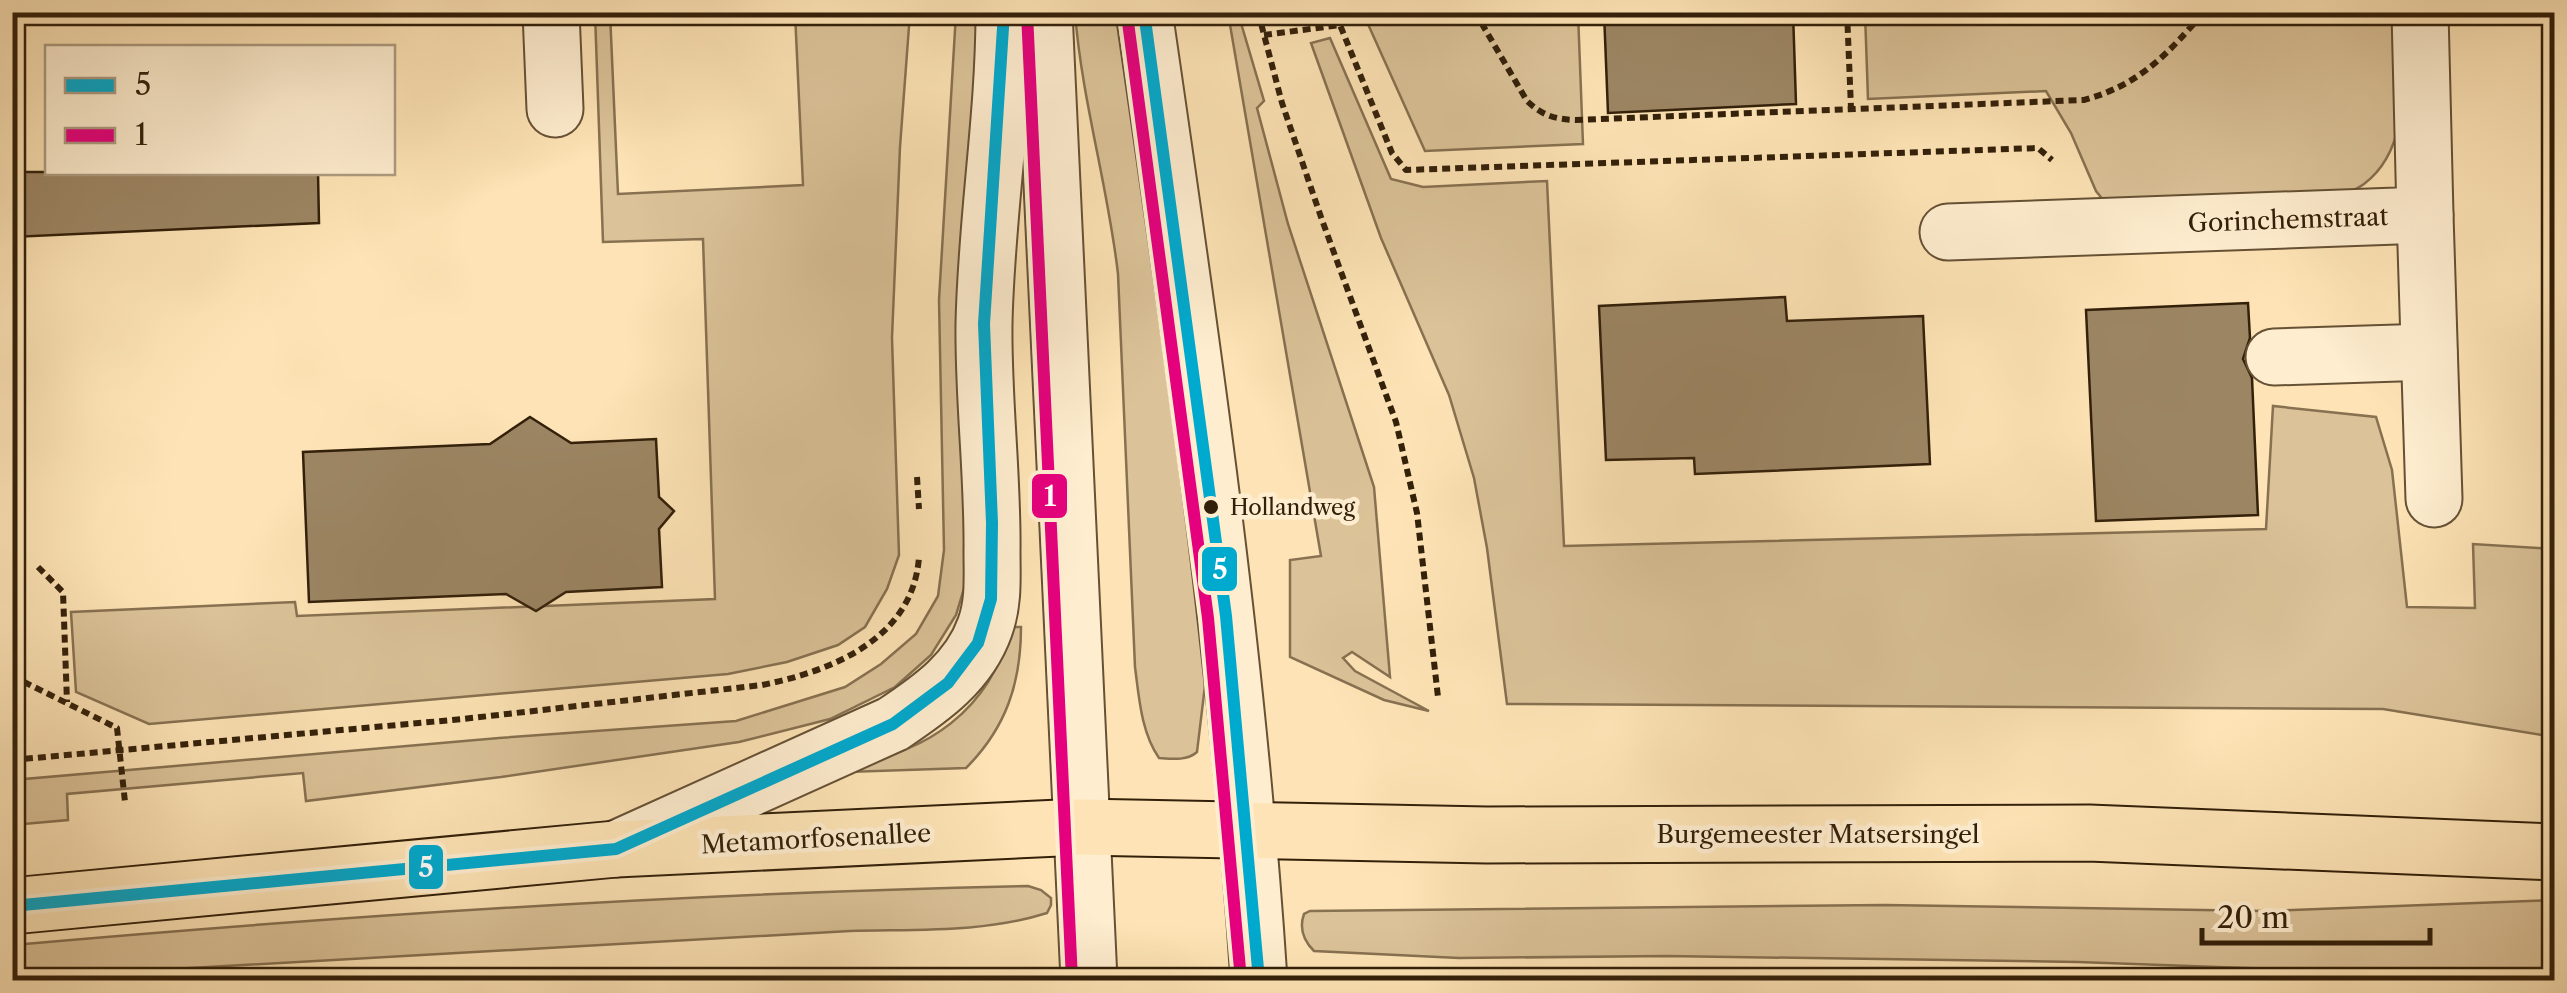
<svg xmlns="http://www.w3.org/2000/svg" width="2567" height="993" viewBox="0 0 2567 993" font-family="'Libre Caslon Text',serif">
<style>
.green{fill:#dbc298;stroke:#877151;stroke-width:2.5}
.building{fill:#9c8563;stroke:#33200a;stroke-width:2.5}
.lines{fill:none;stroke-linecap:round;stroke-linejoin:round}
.minor-casing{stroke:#665135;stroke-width:59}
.major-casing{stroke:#33200a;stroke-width:59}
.path{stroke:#33200a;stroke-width:6;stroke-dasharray:8 5;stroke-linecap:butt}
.minor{stroke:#feedcf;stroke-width:55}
.major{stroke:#fde3b5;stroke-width:55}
.bus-1-casing{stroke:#feedcf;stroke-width:20}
.bus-2-casing{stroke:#feedcf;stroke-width:20}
.bus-1{stroke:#00a9ce;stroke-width:12}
.bus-2{stroke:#e5007d;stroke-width:12}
.bus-dot{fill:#33200a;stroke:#feedcf;stroke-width:4}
.labels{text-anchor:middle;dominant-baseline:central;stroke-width:9;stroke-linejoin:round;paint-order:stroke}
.bus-label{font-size:22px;fill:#33200a;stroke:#feedcf;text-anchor:start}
.street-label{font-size:25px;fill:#33200a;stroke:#feedcf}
.line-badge{stroke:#feedcf;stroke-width:4}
.badge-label{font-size:28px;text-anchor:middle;font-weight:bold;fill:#fff}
</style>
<rect width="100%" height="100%" fill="#fde3b5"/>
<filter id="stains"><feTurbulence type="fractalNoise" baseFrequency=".002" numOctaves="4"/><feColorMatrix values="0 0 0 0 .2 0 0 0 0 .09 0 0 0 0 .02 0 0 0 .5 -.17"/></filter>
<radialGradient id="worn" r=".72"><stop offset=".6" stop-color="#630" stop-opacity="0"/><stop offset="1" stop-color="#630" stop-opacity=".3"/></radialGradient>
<g class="green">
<path d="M595 13H610L618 194 803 185 795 13H910L900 147 892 338 899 555 887 589 865 627 838 645 787 662 728 674 149 724 76 692 71 612 295 602 297 616 715 599 703 239 603 242Z"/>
<path d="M956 13H985L971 565 956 615 931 655 895 687 830 719 739 742 501 777 306 801 303 773 67 794 68 820 13 825V780L499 738 736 721 845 687 881 664 916 634 938 596 944 550 939 300Z"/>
<path d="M1075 13H1125L1207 669 1197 752C1187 761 1172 759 1159 758 1141 732 1139 697 1135 667L1118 274C1108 186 1082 101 1075 13Z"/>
<path d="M1228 13H1238L1264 101 1257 108 1288 224 1374 487 1390 677 1352 652 1343 658 1355 671 1429 711 1384 700 1290 657V560L1321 556Z"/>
<path d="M1363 13H1578L1583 144 1425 151Z"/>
<path d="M1865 13H2404C2402 68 2414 147 2364 184 2356 190 2345 194 2335 198L2109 207 2096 191 2071 133 2046 91 1868 99Z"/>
<path d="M1330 38 1391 179 1423 187 1547 181 1564 546 2266 529 2273 406 2376 417 2392 470 2407 607 2475 608 2473 544 2554 549V737L2383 709 1507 704 1487 548 1474 478 1449 395 1381 238 1311 43Z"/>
<path d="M1011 627H1021C1021 683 1006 728 966 768L847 772 846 764C927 755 991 709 1011 627Z"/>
<path d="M1028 886 1041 890 1051 898V905L1047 913C984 933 916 929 850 931L13 978V945C350 915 689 893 1028 886Z"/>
<path d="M2554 900V979L2078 962 1667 956 1459 958 1314 951C1304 941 1299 928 1304 914L1310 911 1885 905 2265 911Z"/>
</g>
<g class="building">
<path d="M1604 12H1793L1796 104 1608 113Z"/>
<path d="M12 172H318L319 223 12 237Z"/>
<path d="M1785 297 1787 321 1923 316 1930 464 1695 474 1694 458 1606 460 1599 306Z"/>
<path d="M2248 303 2250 338 2243 359 2252 378 2258 515 2096 521 2086 310Z"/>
<path d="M530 417 571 443 656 439 659 497 674 511 659 529 662 587 566 592 536 611 506 594 309 602 303 452 490 444Z"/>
</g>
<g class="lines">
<defs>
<g id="minor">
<path d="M551 12 555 109"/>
<path d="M1044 12 1089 980"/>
<path d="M1144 12C1191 334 1238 656 1259 980"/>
<path d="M2425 215 2434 499"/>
<path d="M1948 232 2425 215 2420 12"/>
<path d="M2274 357 2429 352"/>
<path d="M616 849 893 724C932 698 969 672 985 627 994 602 992 577 992 552 993 475 983 400 984 324 986 219 1004 117 1004 12"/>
</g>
<path id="major" d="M12 906 616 849 1081 827 1487 835 2089 833 2554 852"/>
</defs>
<use href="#minor" class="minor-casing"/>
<use href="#major" class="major-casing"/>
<g class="path">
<path d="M1258 12 1282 103 1322 220 1396 422 1417 513 1438 697"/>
<path d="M1475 12 1527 101C1543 116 1555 119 1575 120L2084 100C2139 85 2167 55 2204 12"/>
<path d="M1847 12 1851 108"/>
<path d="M1264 35 1340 25 1392 153 1406 170 2038 148 2052 160"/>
<path d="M917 477 919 509"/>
<path d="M38 567 63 592 67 702"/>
<path d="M12 676 117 728 125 802"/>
<path d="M12 760 463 719 762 685C832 671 913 639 919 557"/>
</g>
<use href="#minor" class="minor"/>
<use href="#major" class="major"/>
<defs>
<g id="bus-1">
<path d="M1144 12 1226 616 1259 980"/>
<path d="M12 906 616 849 893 724 948 683 978 643 991 599 992 523 984 324 1004 12"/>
</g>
<g id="bus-2">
<path d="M1027 13 1072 980"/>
<path d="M1127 15 1208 618 1241 980"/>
</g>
</defs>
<use href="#bus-1" class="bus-1-casing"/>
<use href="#bus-2" class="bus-2-casing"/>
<use href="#bus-1" class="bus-1"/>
<use href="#bus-2" class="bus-2"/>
</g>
<circle class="bus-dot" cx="1211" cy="507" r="9"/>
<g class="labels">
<g class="bus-label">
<text x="1230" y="507">Hollandweg</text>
</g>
<g class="street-label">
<text transform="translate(2288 220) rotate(-2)">Gorinchemstraat</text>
<text x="1818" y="834">Burgemeester Matsersingel</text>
<text transform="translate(816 839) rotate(-3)">Metamorfosenallee</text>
</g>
</g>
<g class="line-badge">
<rect x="1030" y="472" width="39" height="48" rx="10" fill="#e5007d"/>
<rect x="1200" y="545" width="39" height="48" rx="10" fill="#00a9ce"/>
<rect x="407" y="843" width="38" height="48" rx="10" fill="#00a9ce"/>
</g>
<g class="badge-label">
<text x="1050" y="506">1</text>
<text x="1220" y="579">5</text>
<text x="426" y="877">5</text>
</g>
<rect width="2567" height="993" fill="none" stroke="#fde3b5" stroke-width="50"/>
<rect x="15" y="15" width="2537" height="963" fill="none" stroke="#33200a" stroke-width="5"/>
<rect x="25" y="25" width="2517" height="943" fill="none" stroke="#33200a" stroke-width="2.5"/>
<rect x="45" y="45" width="350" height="130" fill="#feedcf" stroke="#ad9b80" stroke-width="2.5"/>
<rect x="65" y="78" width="50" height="15" fill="#00a9ce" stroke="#ad9b80" stroke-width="2.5"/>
<text x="135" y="95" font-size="30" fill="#33200a">5</text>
<rect x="65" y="128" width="50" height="15" fill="#e5007d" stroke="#ad9b80" stroke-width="2.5"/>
<text x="135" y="145" font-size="30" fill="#33200a">1</text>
<path d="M2202 928v15h228v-15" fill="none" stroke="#33200a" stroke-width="5"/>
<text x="2217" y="928" font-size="30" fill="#33200a" stroke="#feedcf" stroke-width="8" paint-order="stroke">20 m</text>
<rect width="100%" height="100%" filter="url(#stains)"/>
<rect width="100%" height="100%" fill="url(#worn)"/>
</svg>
